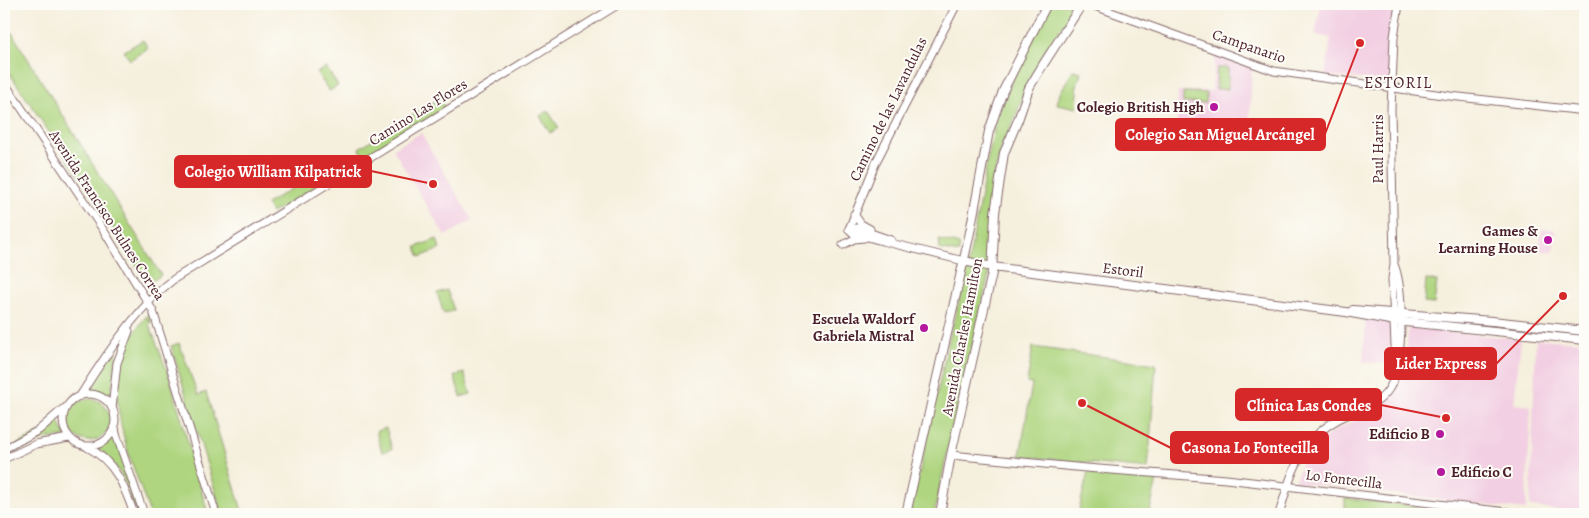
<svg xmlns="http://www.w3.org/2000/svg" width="1589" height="518" viewBox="0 0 1589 518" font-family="Alegreya,serif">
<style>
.built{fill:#f2cfe2}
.green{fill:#afd580;stroke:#7c7a56}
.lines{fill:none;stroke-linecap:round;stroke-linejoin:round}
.tertiary-casing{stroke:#866869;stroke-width:9}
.secondary-casing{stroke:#866869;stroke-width:10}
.tertiary{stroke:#fff;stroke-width:7}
.secondary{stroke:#fff;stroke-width:8}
.poi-dot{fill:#b5179e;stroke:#fdfcf7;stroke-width:2}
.labels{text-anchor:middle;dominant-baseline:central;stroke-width:4;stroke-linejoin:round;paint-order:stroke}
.street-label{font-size:15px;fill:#4a1f2b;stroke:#fdfcf7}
.poi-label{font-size:15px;font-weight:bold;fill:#4a1f2b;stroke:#fdfcf7;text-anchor:end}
.neighbourhood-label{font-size:16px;letter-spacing:1px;fill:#4a1f2b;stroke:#fdfcf7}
.leader{fill:none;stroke:#d62828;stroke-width:2}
.callout-dot{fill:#d62828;stroke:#fdfcf7;stroke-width:2}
.callout{fill:#d62828;stroke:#d62828;stroke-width:2}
.callout-label{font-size:16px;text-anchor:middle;font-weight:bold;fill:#fff}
</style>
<rect width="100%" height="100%" fill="#fdfcf7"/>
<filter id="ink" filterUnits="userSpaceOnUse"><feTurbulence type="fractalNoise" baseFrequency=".02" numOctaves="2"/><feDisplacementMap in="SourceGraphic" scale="10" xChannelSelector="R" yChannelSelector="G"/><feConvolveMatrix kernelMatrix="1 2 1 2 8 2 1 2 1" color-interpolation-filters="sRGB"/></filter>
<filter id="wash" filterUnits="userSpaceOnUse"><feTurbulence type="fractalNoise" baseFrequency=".0096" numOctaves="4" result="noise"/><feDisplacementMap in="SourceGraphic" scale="20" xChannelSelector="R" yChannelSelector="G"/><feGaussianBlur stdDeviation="1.12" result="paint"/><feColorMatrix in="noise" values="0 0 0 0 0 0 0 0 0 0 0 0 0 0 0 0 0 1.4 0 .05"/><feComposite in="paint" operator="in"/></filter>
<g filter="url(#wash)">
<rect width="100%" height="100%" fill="#f5efdd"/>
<g class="built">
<path d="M1321 4H1394L1389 47 1390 78 1384 81 1325 76 1331 38 1315 35Z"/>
<path d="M1215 55 1252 68 1249 133 1177 123 1178 91H1212Z"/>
<path d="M421 133 472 220 445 236 393 149Z"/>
<path d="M1542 229 1556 230 1553 252 1539 251Z"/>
<path d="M1366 319 1388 323 1391 326V354L1393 364 1363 362Z"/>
<path d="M1408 328 1521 339 1514 404 1531 406 1526 510 1294 482 1302 463 1319 442 1339 428 1379 410 1395 393 1401 382 1405 365Z"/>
<path d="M1536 339 1585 342V513L1530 507Z"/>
</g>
<g class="green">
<path d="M1051 4H1077L1042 56 1028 81 1013 123 1002 144 995 172 988 259 989 275 959 398 934 514H910L951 331 966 276 988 157 997 117 1012 81Z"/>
<path d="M4 20 161 275 148 284 107 218 4 65Z"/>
<path d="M143 40 148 48 130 60 124 51Z"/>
<path d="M326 67 338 86 329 91 317 73Z"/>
<path d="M1217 68H1228V89H1216Z"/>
<path d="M1073 70 1081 72 1076 89 1078 91 1077 108 1057 104 1060 93Z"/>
<path d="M1183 92 1206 93V103H1183Z"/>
<path d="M440 98 445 108 365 158 359 148Z"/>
<path d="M548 111 559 128 550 133 540 116Z"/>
<path d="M346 157 351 166 272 213 266 204Z"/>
<path d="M437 239 440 249 420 257 416 247Z"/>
<path d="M939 240 960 245 958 253 939 249 940 246Z"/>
<path d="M1426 280 1437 281 1434 304 1424 303Z"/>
<path d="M447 290 454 310 444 314 437 293Z"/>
<path d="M149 313 152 323 146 317 151 323 149 324 170 378 208 514H150C125 441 92 380 149 313Z"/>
<path d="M179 343 198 395 206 392 243 514H222L171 346Z"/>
<path d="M1033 347 1156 364 1148 469 1020 456 1032 384 1027 383Z"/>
<path d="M114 351 117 354 110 400 101 393 87 391 101 367Z"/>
<path d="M464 373 471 394 461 397 454 376Z"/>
<circle cx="89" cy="420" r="21"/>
<path d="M58 420 66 436 65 437C41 437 24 446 4 457V452L39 433Z"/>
<path d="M386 428 392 449 382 452 376 431Z"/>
<path d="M113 436H115L141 514H137C127 485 122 467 97 448L104 445Z"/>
<path d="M1088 472 1157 480 1149 514H1078Z"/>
<path d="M1345 498 1481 514H1345Z"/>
</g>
</g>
<g filter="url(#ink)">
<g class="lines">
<defs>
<g id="tertiary">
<path d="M1089 4 1274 71 1450 96 1585 111"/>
<path d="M4 82 104 231 153 311 216 514"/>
<path d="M854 214 861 224 870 229"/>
<path d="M849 229 876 162 957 4"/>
<path d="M849 229 853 233 882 241 964 261"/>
<path d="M849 229 856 228 891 240"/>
<path d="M843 245 854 239 864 238"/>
<path d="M1396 367 1392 279 1394 264 1391 109 1394 37 1399 4"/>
<circle cx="89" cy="420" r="26"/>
<path d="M80 396C104 357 138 306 174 279L619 4"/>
<path d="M112 408 117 363 129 331"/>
<path d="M115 427 116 434 144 514"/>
<path d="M87 447C115 461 124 486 134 514"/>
<path d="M4 449 39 430 63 409"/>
<path d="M951 455 1086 468 1226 479 1524 514"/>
<path d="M4 459 36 444 69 438"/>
<path d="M1279 514C1287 488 1294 460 1313 439 1323 427 1337 419 1351 413 1359 410 1368 408 1375 403 1382 398 1389 391 1392 383 1403 358 1404 292 1395 267"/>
</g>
<g id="secondary">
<path d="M964 261 992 267 1346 312 1395 321 1585 340"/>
<path d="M1353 310 1492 321 1585 331"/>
<path d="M906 514 969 237 989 131 1003 91 1047 4"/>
<path d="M940 514 951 455 992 273 995 213 1004 153 1018 120 1029 88 1041 68 1082 4"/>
</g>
</defs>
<use href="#tertiary" class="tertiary-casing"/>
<use href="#secondary" class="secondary-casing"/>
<use href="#tertiary" class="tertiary"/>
<use href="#secondary" class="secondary"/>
</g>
</g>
<g class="poi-dot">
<circle cx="1214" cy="107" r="5"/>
<circle cx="1548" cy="240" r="5"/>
<circle cx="924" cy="328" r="5"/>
<circle cx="1440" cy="434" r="5"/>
<circle cx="1441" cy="472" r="5"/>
</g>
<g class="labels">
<g class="street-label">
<text transform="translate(1249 46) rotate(19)">Campanario</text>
<text transform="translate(888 109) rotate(-64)">Camino de las Lavandulas</text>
<text transform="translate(418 112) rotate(-32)">Camino Las Flores</text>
<text transform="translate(1378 149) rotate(-90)">Paul Harris</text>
<text transform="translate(107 215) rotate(57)">Avenida Francisco Bulnes Correa</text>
<text transform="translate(1123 270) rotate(7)">Estoril</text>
<text transform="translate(962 337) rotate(-79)">Avenida Charles Hamilton</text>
<text transform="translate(1344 479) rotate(7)">Lo Fontecilla</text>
</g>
<g class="poi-label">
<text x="1204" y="107">Colegio British High</text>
<text x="1538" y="231">Games &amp;<tspan x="1538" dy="17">Learning House</tspan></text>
<text x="914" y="319">Escuela Waldorf<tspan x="914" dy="17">Gabriela Mistral</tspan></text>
<text x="1430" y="434">Edificio B</text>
<text x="1451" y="472" text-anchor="start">Edificio C</text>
</g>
<g class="neighbourhood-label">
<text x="1398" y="83">ESTORIL</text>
</g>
</g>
<path class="leader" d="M1360 43L1325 134M433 184L371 171M1563 296L1496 364M1446 418L1381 405M1082 403L1171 448"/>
<g class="callout-dot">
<circle cx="1360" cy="43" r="5"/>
<circle cx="433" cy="184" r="5"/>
<circle cx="1563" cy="296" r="5"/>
<circle cx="1446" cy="418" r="5"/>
<circle cx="1082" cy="403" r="5"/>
</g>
<g class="callout">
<rect x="1116" y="119" width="209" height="31" rx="5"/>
<rect x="175" y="156" width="196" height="31" rx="5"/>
<rect x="1385" y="348" width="111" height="31" rx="5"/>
<rect x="1236" y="389" width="145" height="31" rx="5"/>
<rect x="1171" y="432" width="157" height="31" rx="5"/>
</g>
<g class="callout-label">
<text x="1220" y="140">Colegio San Miguel Arcángel</text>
<text x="273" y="177">Colegio William Kilpatrick</text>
<text x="1441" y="369">Lider Express</text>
<text x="1309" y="411">Clínica Las Condes</text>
<text x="1250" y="453">Casona Lo Fontecilla</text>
</g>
<rect width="1589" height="518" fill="none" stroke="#fdfcf7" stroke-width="20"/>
</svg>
